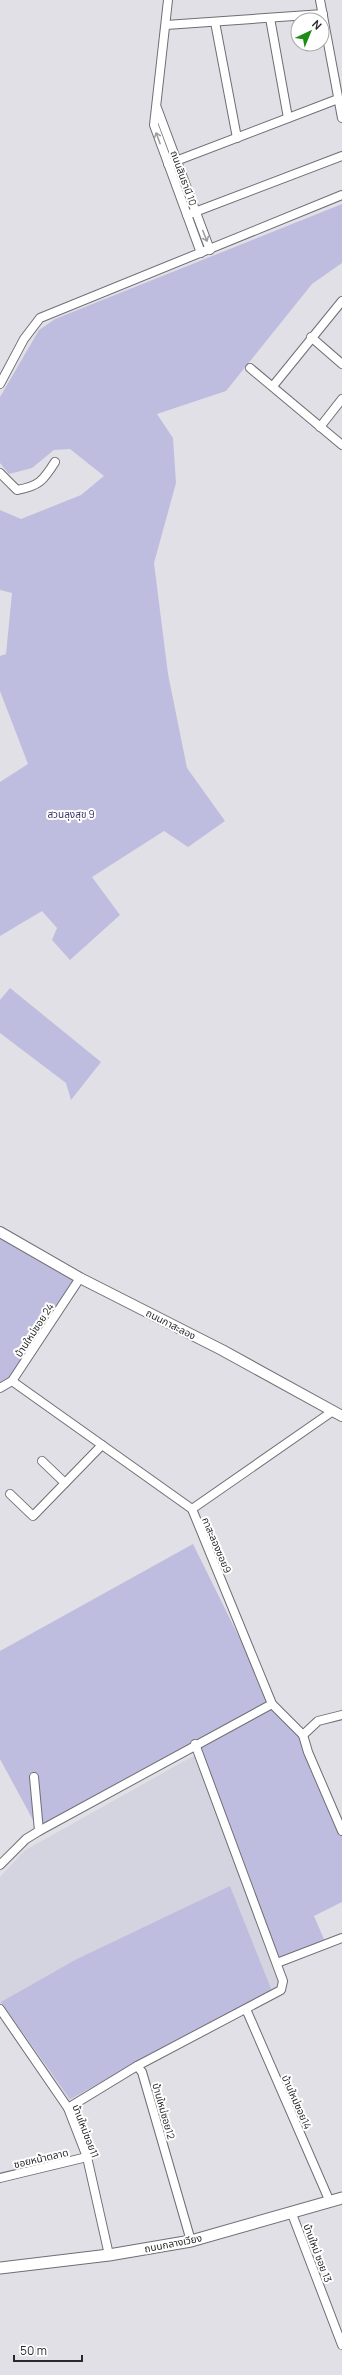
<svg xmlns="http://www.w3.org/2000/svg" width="342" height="2375" viewBox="0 0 342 2375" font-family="Manrope,'Noto Sans Thai',sans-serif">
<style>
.built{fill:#d4d4e0}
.green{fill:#bfbddf}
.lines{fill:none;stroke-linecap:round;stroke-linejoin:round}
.minor-casing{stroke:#6f6e74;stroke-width:10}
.tertiary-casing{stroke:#6f6e74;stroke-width:12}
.secondary-casing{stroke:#6f6e74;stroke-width:13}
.minor{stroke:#fff;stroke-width:8}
.tertiary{stroke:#fff;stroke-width:10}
.secondary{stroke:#fff;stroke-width:11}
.oneway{stroke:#9f9fa0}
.labels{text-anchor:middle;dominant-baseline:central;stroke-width:4;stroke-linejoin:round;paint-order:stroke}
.street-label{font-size:10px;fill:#29292b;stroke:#fff}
.park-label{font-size:10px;fill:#393068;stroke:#fff}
</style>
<rect width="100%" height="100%" fill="#e0e0e6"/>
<path class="built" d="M195 1755 281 1990 68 2108 0 2009V1877L24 1851Z"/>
<g class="green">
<path d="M342 204V263L312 284 226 391 157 414 173 438 176 483 154 563 168 674 187 768 225 821 188 847 164 831 92 877 120 915 70 960 52 940 57 928 42 911 0 936V782L28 764 0 691V656L6 654 12 593 0 590V510L21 519 81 495 104 476 70 449 54 450 32 468 9 474 0 463V397L39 330 55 319Z"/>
<path d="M10 988 101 1062 71 1100 66 1083 0 1033V1000Z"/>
<path d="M0 1227 80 1278 12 1381 0 1388Z"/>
<path d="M193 1544 272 1704 303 1735 342 1831V1902L314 1916 326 1944 277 1963 196 1746 39 1831 0 1759V1651Z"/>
<path d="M230 1886 272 1991 70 2099 1 2002 75 1960Z"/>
</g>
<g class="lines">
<defs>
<g id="minor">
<path d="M168 0 154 125 201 253"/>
<path d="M320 0 342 118"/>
<path d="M270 18 288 118"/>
<path d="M215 22 237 138"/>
<path d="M166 25 323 14"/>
<path d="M157 108 210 250"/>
<path d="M168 164 338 99"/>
<path d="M187 215 342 156"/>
<path d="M311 337 342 364"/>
<path d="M250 368 342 445"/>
<path d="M0 384 24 339 40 318 342 195"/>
<path d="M273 386 342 301"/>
<path d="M320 427 342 399"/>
<path d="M0 473 17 490C39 486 43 481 55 462"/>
<path d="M12 1381 192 1509"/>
<path d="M0 1388 12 1381 80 1278"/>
<path d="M42 1461 65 1483"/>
<path d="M10 1494 33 1516 102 1445"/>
<path d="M342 1715 318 1721 303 1735 308 1752 342 1831"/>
<path d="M303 1735 272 1704 192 1509 333 1411"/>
<path d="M34 1777 39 1831"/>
<path d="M0 1865 26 1839 39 1831 272 1704"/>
<path d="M277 1963 342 1938"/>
<path d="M0 2009 68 2108 87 2157 109 2255"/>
<path d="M246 2009 330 2202"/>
<path d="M137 2066 281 1990 283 1981 195 1744"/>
<path d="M68 2108 137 2066 142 2072 191 2241"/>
<path d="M0 2178 87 2157"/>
<path d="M292 2214 342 2345"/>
</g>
<path id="tertiary" d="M0 1232 80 1278 222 1350 342 1416"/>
<path id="secondary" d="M0 2268 109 2255 191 2241 342 2198"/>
</defs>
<use href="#minor" class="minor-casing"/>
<use href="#tertiary" class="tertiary-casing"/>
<use href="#secondary" class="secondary-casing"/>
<use href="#minor" class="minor"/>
<use href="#tertiary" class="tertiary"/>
<use href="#secondary" class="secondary"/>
</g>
<defs><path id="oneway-shaft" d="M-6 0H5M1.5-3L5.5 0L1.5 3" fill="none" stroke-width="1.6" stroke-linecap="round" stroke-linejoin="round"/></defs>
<g class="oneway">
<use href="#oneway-shaft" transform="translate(158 138) rotate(-110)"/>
<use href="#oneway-shaft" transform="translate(205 236) rotate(68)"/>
</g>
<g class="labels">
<g class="street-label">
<text transform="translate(184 178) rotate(70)">ถนนสินธานี 10</text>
<text transform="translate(171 1324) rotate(27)">ถนนกาสะลอง</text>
<text transform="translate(34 1330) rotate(-57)">บ้านใหม่ซอย 24</text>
<text transform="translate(217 1545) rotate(67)">กาสะลองซอย9</text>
<text transform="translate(297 2102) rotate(66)">บ้านใหม่ซอย14</text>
<text transform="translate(164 2111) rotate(74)">บ้านใหม่ซอย12</text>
<text transform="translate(86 2131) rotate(69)">บ้านใหม่ซอย11</text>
<text transform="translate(41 2158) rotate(-13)">ซอยหน้าตลาด</text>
<text transform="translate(173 2243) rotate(-11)">ถนนกลางเวียง</text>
<text transform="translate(318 2253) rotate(69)">บ้านใหม่ ซอย 13</text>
</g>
<g class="park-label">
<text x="71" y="814">สวนลุงสุข 9</text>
</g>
</g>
<g transform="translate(310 32) rotate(44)"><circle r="19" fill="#ffffff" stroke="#a9a9aa"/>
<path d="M0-3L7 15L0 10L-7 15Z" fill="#1d8d13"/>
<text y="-6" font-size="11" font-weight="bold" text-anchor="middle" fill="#29292b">N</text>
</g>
<path d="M14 2355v6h68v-6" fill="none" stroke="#29292b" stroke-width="2"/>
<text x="20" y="2355" font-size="12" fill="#29292b" stroke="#ffffff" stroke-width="3" paint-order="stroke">50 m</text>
</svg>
